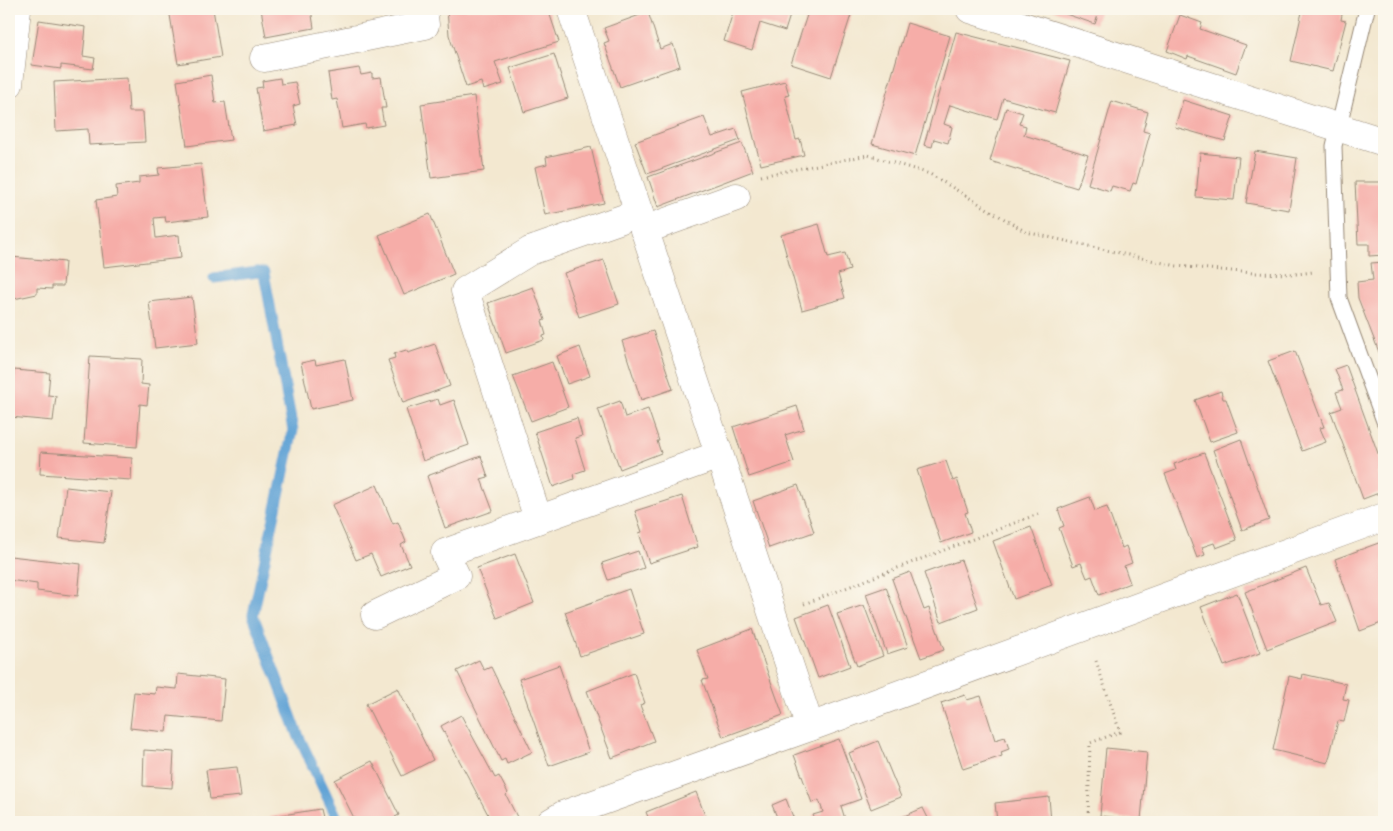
<svg xmlns="http://www.w3.org/2000/svg" width="1393" height="831" viewBox="0 0 1393 831" font-family="'Comic Neue',sans-serif">
<style>
.lines{fill:none;stroke-linecap:round;stroke-linejoin:round}
.stream{stroke:#61a3d5;stroke-width:11}
.building{fill:#f6ada8}
.lane-casing{stroke:#978977;stroke-width:17}
.street-casing{stroke:#978977;stroke-width:29}
.path{stroke:#978977;stroke-width:3;stroke-dasharray:1 4;stroke-linecap:butt}
.lane{stroke:#fff;stroke-width:15}
.street{stroke:#fff;stroke-width:28}
</style>
<rect width="100%" height="100%" fill="#fbf7ec"/>
<filter id="ink" filterUnits="userSpaceOnUse"><feTurbulence type="fractalNoise" baseFrequency=".02" numOctaves="2"/><feDisplacementMap in="SourceGraphic" scale="10" xChannelSelector="R" yChannelSelector="G"/><feConvolveMatrix kernelMatrix="1 2 1 2 8 2 1 2 1" color-interpolation-filters="sRGB"/></filter>
<filter id="wash" filterUnits="userSpaceOnUse"><feTurbulence type="fractalNoise" baseFrequency=".0096" numOctaves="4" result="noise"/><feDisplacementMap in="SourceGraphic" scale="20" xChannelSelector="R" yChannelSelector="G"/><feGaussianBlur stdDeviation="1.12" result="paint"/><feColorMatrix in="noise" values="0 0 0 0 0 0 0 0 0 0 0 0 0 0 0 0 0 1.4 0 .05"/><feComposite in="paint" operator="in"/></filter>
<g filter="url(#wash)">
<rect width="100%" height="100%" fill="#f3e8d0"/>
<g class="lines">
<path class="stream" d="M214 278 258 272 264 273 293 430 253 615 299 737 339 822"/>
</g>
<g id="blocks">
<g class="building">
<path d="M169 9H213L221 57 178 64Z"/>
<path d="M261 9H311L314 28 266 37Z"/>
<path d="M447 9H548L559 42 495 62 503 84 483 90 481 82 466 87 449 35Z"/>
<path d="M734 9H792L785 31 760 23 752 50 724 41Z"/>
<path d="M809 9H853L831 77 791 64Z"/>
<path d="M1051 9H1100L1095 24Z"/>
<path d="M1306 9H1343L1341 20 1346 21 1333 71 1291 61 1302 12 1305 13Z"/>
<path d="M648 12 660 49 673 44 680 66 620 87 604 43 609 41 604 28Z"/>
<path d="M1180 15 1202 23 1200 29 1246 45 1236 73 1188 56 1187 59 1167 51Z"/>
<path d="M39 20 86 27 83 56 95 58 93 69 61 65V69L32 65Z"/>
<path d="M907 23 950 36 915 156 872 144Z"/>
<path d="M956 32 1070 61 1055 113 1003 98 997 119 950 105 944 124 952 127 948 143 934 139 932 147 924 145Z"/>
<path d="M554 54 568 98 524 112 510 68Z"/>
<path d="M359 68 361 75 372 73V78L381 77 386 108H381L384 125 366 128 365 124 342 128 337 99 332 100 328 73Z"/>
<path d="M211 75 215 103 225 102 231 140 187 146 177 81Z"/>
<path d="M127 78 129 112H143L145 142 89 145 88 129 56 131 54 82Z"/>
<path d="M280 78 281 84 295 82 300 104 293 106 297 125 263 131 256 88 263 87 262 81Z"/>
<path d="M785 81 789 95 785 96 796 140 800 139 804 155 761 165 742 92Z"/>
<path d="M474 96 484 171 431 178 421 104Z"/>
<path d="M1183 100 1233 116 1225 141 1175 127Z"/>
<path d="M1112 101 1148 112 1143 131 1150 133 1136 184 1133 183 1130 191 1112 186 1110 191 1088 184Z"/>
<path d="M1006 108 1023 113 1019 124 1026 126 1024 135 1088 155 1077 188 990 161Z"/>
<path d="M704 117 712 137 736 129 740 140 647 174 635 142Z"/>
<path d="M742 143 753 171 658 207 648 177Z"/>
<path d="M591 147 604 203 545 215 535 167 547 164 546 157Z"/>
<path d="M1255 151 1297 158 1289 210 1246 203Z"/>
<path d="M1200 153 1239 157 1234 200 1196 197Z"/>
<path d="M201 164 208 217 166 222 165 217 154 218 156 238 179 235 181 258 104 267 96 200 117 197 116 186 139 183V177L159 175 158 168Z"/>
<path d="M1355 182H1381L1384 255 1369 256V244H1358Z"/>
<path d="M430 214 454 274 404 295 379 235Z"/>
<path d="M819 224 828 257 845 253 850 270 838 274 845 298 802 310 781 235Z"/>
<path d="M11 257 65 262 63 286H52V289L37 288V294L9 300Z"/>
<path d="M604 260 619 304 579 317 564 273Z"/>
<path d="M1384 262V365L1358 298 1357 282 1373 280 1371 263Z"/>
<path d="M533 287 545 320 542 321 546 335 543 336 544 340 506 353 488 303Z"/>
<path d="M192 297 198 343 155 348 149 302Z"/>
<path d="M653 331 673 389 641 400 622 341Z"/>
<path d="M435 344 450 386 403 403 388 360 395 358 394 354 406 350 408 353Z"/>
<path d="M580 347 590 376 567 384 557 356Z"/>
<path d="M1295 351 1324 427 1320 428 1326 442 1302 451 1268 361Z"/>
<path d="M90 356 142 359 141 384 149 385 147 405 140 404 137 447 84 443Z"/>
<path d="M345 359 353 400 311 409 301 363 315 360 316 365Z"/>
<path d="M552 362 568 407 531 421 513 376Z"/>
<path d="M1346 365 1384 470 1378 472 1384 491 1363 499 1331 412 1342 408 1336 392 1343 390 1335 369Z"/>
<path d="M14 370 50 373 48 395 56 396 53 421 10 417Z"/>
<path d="M1221 391 1223 399H1226L1238 432 1210 442 1195 400Z"/>
<path d="M438 399 440 405 454 400 469 445 423 461 406 409Z"/>
<path d="M620 401 625 417 648 409 659 441H657L661 453 620 469 598 409Z"/>
<path d="M797 406 804 429 785 435 794 462 749 477 733 427Z"/>
<path d="M577 418 582 436 575 438 585 470 573 474 574 479 553 487 535 432Z"/>
<path d="M1241 439 1269 520 1242 530 1213 450Z"/>
<path d="M41 452 132 458 131 480 40 474Z"/>
<path d="M1204 453 1237 540 1216 548 1214 543 1202 547 1205 555 1197 558 1165 474 1176 470 1174 464Z"/>
<path d="M481 456 488 477 481 479 493 511 445 528 427 476Z"/>
<path d="M946 461 953 481 957 479 968 512 965 513 971 532 941 543 917 470Z"/>
<path d="M377 485 393 524 398 522 406 542 401 545 410 565 381 577 371 554 356 560 332 505Z"/>
<path d="M798 485 814 532 769 548 753 501Z"/>
<path d="M66 487 111 492 104 543 59 538Z"/>
<path d="M682 496 698 547 649 563 639 533 642 532 635 511Z"/>
<path d="M1090 497 1095 511 1107 507 1122 548 1126 546 1132 563 1124 566 1130 583 1099 595 1092 576 1087 578 1081 563 1073 566 1059 528 1064 526 1058 509Z"/>
<path d="M1031 527 1052 585 1014 599 993 541Z"/>
<path d="M1384 541V622L1360 631 1335 559Z"/>
<path d="M9 550 11 551 10 556 81 564 78 596 37 591V584L9 580Z"/>
<path d="M638 551 644 568 608 580 602 563Z"/>
<path d="M515 554 534 603 497 618 477 568Z"/>
<path d="M961 560 978 608 941 622 924 573Z"/>
<path d="M1306 568 1321 605 1329 603 1337 622 1267 649 1245 592Z"/>
<path d="M910 572 924 610 929 608 944 650 921 658 892 579Z"/>
<path d="M886 587 908 647 887 654 866 594Z"/>
<path d="M629 589 644 634 580 656 565 612Z"/>
<path d="M1237 593 1260 653 1224 666 1201 607Z"/>
<path d="M828 605 850 666 818 678 796 617Z"/>
<path d="M864 605 883 656 857 666 837 614Z"/>
<path d="M752 629 783 715 723 737 702 680 708 679 697 650Z"/>
<path d="M479 660 484 670 491 667 532 752 507 764 505 759 501 761 457 671Z"/>
<path d="M559 665 589 752 549 766 519 679Z"/>
<path d="M634 673 645 703 640 705 654 741 612 758 587 691Z"/>
<path d="M178 674 225 679 221 721 168 716 166 732 130 728 134 692 155 694 156 687 177 689Z"/>
<path d="M1303 674 1346 684 1343 699 1349 700 1344 722 1338 721 1328 763 1273 750 1289 676 1302 679Z"/>
<path d="M398 688 433 760 402 776 366 704Z"/>
<path d="M965 695 967 700 981 696 995 740 1005 737 1009 749 1001 752 1002 756 963 769 941 703Z"/>
<path d="M461 715 495 778 499 776 508 793 506 795 517 817 507 822H492L441 726Z"/>
<path d="M839 739 861 799 841 806 845 819 838 822H816L813 815 823 812 819 800 812 803 794 755Z"/>
<path d="M878 741 901 797 871 809 849 753Z"/>
<path d="M1106 748 1147 752 1141 820 1100 816Z"/>
<path d="M144 750 174 752 172 788 143 786Z"/>
<path d="M372 761 399 815 395 817 397 822H356L335 780Z"/>
<path d="M237 767 241 796 210 799 206 770Z"/>
<path d="M696 792 706 818 699 820 700 822H650L646 812Z"/>
<path d="M1049 797 1051 822H997L995 803Z"/>
<path d="M786 799 795 822H779L772 805Z"/>
<path d="M923 808 930 822H890Z"/>
<path d="M320 809 323 822H272L270 817Z"/>
</g>
</g>
</g>
<g filter="url(#ink)">
<use href="#blocks" fill-opacity="0" stroke="#978977" stroke-width="1"/>
<g class="lines">
<defs>
<path id="lane" d="M1367 9 1334 146 1339 298 1384 421"/>
<g id="street">
<path d="M571 9 810 727"/>
<path d="M970 9 1384 142"/>
<path d="M264 58 425 25 423 9"/>
<path d="M9 84 17 9"/>
<path d="M644 230 736 197"/>
<path d="M538 519 465 291 530 251 639 213"/>
<path d="M375 615 456 576 445 553 719 455"/>
<path d="M551 822 563 815 810 727 1384 517"/>
</g>
</defs>
<use href="#lane" class="lane-casing"/>
<use href="#street" class="street-casing"/>
<g class="path">
<path d="M761 176 868 155 930 174 1026 232 1177 266 1253 273 1297 274 1313 272"/>
<path d="M804 604 1038 514"/>
<path d="M1088 822 1090 743 1120 732 1095 658"/>
</g>
<use href="#lane" class="lane"/>
<use href="#street" class="street"/>
</g>
</g>
<rect width="1393" height="831" fill="none" stroke="#fbf7ec" stroke-width="30"/>
</svg>
